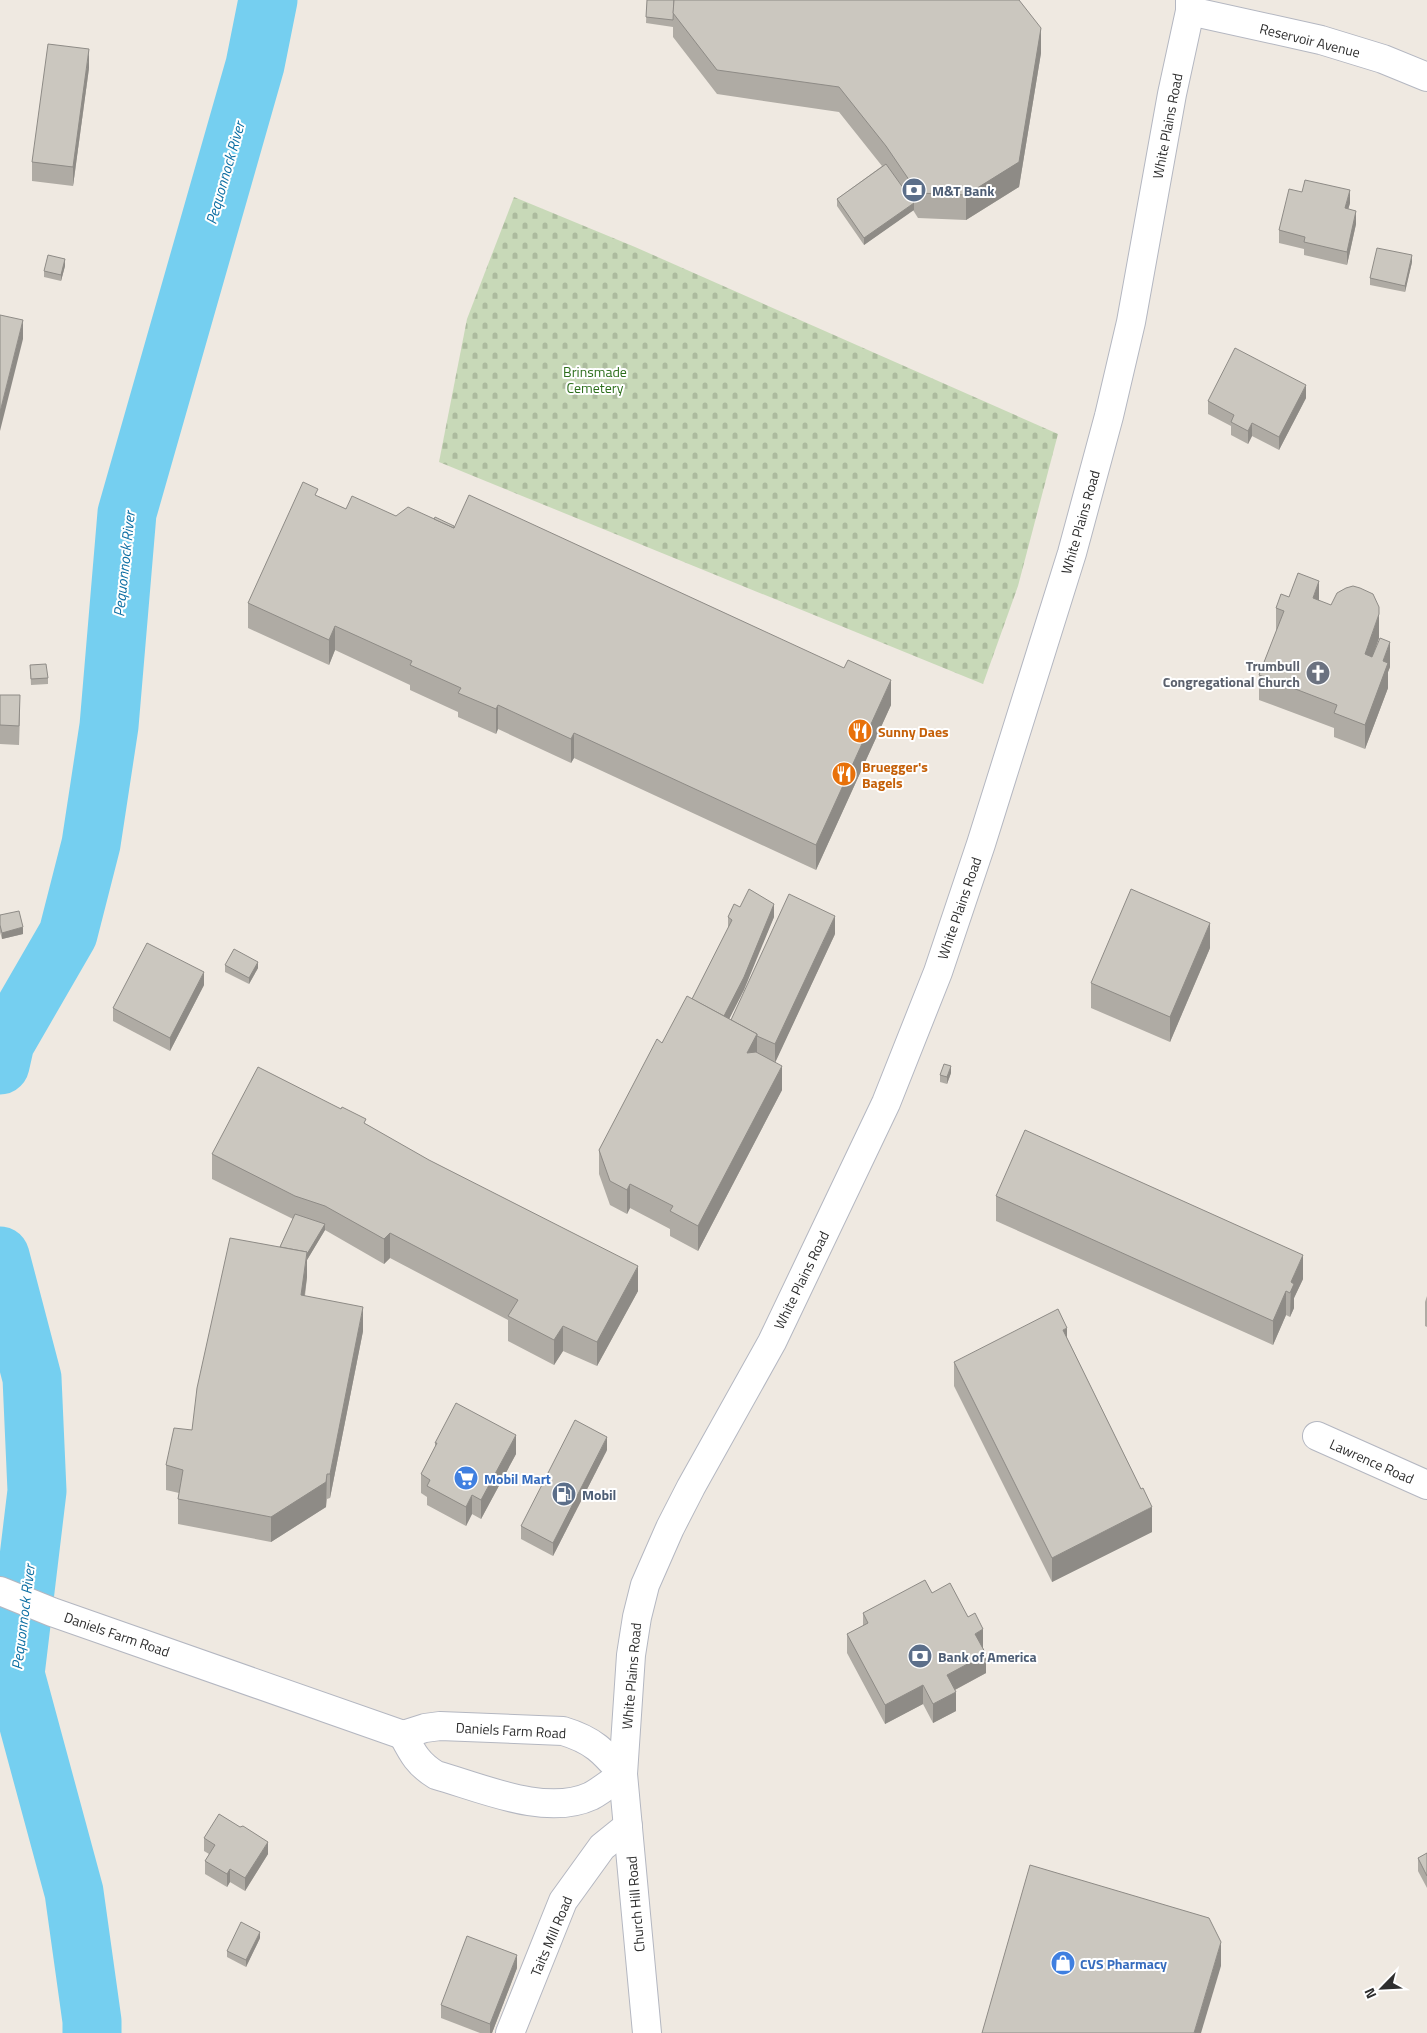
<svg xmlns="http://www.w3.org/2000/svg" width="1427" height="2033" viewBox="0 0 1427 2033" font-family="'Titillium Web',sans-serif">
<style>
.cemetery{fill:url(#cemetery-stones)}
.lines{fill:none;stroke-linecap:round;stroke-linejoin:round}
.river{stroke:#75cff0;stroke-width:59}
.minor-casing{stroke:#b4b7c1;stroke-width:30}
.secondary-casing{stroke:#b4b7c1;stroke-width:30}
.minor{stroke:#fff;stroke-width:28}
.secondary{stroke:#fff;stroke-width:28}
.wall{fill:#afaba4}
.shaded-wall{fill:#8e8b86}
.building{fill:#cbc7bf;stroke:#8e8b86}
.labels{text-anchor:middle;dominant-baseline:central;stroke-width:4;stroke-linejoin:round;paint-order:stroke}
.street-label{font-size:14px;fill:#2e2e2e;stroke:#fff}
.service-label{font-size:14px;font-weight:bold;fill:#4e5e75;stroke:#fff;text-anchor:start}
.park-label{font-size:14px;fill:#2c6e1b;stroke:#fff}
.worship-label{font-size:14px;font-weight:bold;fill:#5b616d;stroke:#fff;text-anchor:end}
.food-label{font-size:14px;font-weight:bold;fill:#c56008;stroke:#fff;text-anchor:start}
.shop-label{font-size:14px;font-weight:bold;fill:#366cbe;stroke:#fff;text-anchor:start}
.water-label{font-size:15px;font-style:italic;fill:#0d6fa3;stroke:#fff}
</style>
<defs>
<pattern id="cemetery-stones" width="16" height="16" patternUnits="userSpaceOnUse" patternTransform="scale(1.25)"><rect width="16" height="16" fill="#c8d9b8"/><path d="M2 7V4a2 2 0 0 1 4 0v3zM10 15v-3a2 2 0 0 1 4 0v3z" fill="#acbb9e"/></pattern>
</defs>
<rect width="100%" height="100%" fill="#efe9e1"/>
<path class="cemetery" d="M514 197 635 247 1058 434 1018 586 983 684 439 462 467 319Z"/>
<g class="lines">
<g class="river">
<path d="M0 1065 5 1043 68 934 91 844 109 726 127 513 255 65 268 0"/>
<path d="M0 1256 32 1378 37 1491 15 1674 74 1892 92 2021V2033"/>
</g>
<defs>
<g id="minor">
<path d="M1317 1436 1427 1485"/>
<path d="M510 2033 563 1901 602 1847 628 1826"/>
</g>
<g id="secondary">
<path d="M1190 11 1321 40 1383 59 1427 77"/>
<path d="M0 1591 52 1612 403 1735 425 1728 440 1726 563 1731C593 1740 603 1751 623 1774"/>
<path d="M403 1735C413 1754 418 1764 436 1775 482 1788 546 1817 591 1796 602 1790 613 1781 623 1774"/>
<path d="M647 2033 623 1774 631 1655 637 1617 645 1585 670 1528 691 1487 772 1342 804 1275 886 1103 938 972 981 844 1072 553 1109 416 1131 322 1172 94 1190 11V0"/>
</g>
</defs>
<use href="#minor" class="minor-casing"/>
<use href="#secondary" class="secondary-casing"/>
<use href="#minor" class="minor"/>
<use href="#secondary" class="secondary"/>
</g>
<g class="wall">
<path d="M647 0 1041 53 1019 187 966 220 918 218 913 210 864 245 837 206V199L882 166 839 112 717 94 673 37V27L646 23Z"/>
<path d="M89 68 73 186 32 181V162Z"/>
<path d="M1350 203 1348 209 1356 224 1347 265 1304 255V249L1279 243V230Z"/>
<path d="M1412 262 1405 292 1370 285V278Z"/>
<path d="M65 266 61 281 44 277V271Z"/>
<path d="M1306 398 1279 450 1252 436 1248 444 1231 435V426L1208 414V401Z"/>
<path d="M318 496 346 509 396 516 434 519 454 526 891 705 816 870 574 758 571 763 498 729 496 734 458 717V712L410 690V685L335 650 329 665 248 628V603Z"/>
<path d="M1289 597 1319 601 1379 638 1372 657 1390 667 1388 672V688L1365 749 1334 737V728L1259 700V675L1276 632V608Z"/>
<path d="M30 665 48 678V684L31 685Z"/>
<path d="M0 695 20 714 19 745 0 744Z"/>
<path d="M0 915 23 934 2 939 0 932Z"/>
<path d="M728 917H774L729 1019 731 1020 835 934 775 1062 782 1090 698 1251 670 1236V1229L630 1208 627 1214 610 1205 599 1174V1150L662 1043 692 999 728 929Z"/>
<path d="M1210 948 1170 1042 1091 1008V983Z"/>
<path d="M225 965 258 968 249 984 225 972Z"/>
<path d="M204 985 170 1051 113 1021V1008Z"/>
<path d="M951 1073 947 1084 940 1082V1075Z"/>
<path d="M366 1124 638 1291 597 1366 563 1351 554 1365 508 1341V1320L390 1258 384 1264 325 1230 307 1260V1277L305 1296 363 1331 330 1498 327 1499 326 1507 271 1542 178 1524V1499L179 1493 166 1490V1465L192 1430 293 1219 212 1179V1154Z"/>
<path d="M996 1196 1303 1279 1294 1298V1308L1290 1317 1286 1315 1273 1345 996 1221Z"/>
<path d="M1427 1296V1327L1425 1326V1302Z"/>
<path d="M1067 1338 1141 1489 1152 1532 1052 1582 954 1386V1362Z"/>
<path d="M435 1443 516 1454 481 1519 472 1514 466 1526 427 1505V1497L421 1493V1474L435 1447Z"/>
<path d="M607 1450 553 1556 521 1539V1526Z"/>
<path d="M932 1593 983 1648 986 1673 955 1690 956 1711 933 1723 923 1704 885 1724 847 1653V1634L863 1626V1613Z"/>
<path d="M204 1838 268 1854 245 1891 230 1882 227 1887 205 1874V1861L209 1854 204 1851Z"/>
<path d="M1427 1853V1888L1418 1871V1858Z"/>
<path d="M260 1938 246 1967 227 1957V1951Z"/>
<path d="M517 1968 492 2033H480L441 2018V2005Z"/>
</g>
<g class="shaded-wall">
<path d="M1041 28V53L1019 187 966 220V195Z"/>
<path d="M89 49V68L73 186V167Z"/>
<path d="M1350 190V203L1345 221V208Z"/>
<path d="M914 203V210L864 245V238Z"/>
<path d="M1356 211V224L1347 265V252Z"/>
<path d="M1412 255V262L1405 292V286Z"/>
<path d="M65 259V266L61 281V275Z"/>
<path d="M23 320V339L0 431V412Z"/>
<path d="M1306 385V398L1279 450V437Z"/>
<path d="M1252 423V436L1248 444V431Z"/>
<path d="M1319 581V606L1313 598Z"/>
<path d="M1379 614V638L1365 679V654Z"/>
<path d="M335 626V650L329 665V640Z"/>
<path d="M1390 642V667L1388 672V688L1365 749V725L1383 661Z"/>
<path d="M891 680V705L816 870V845Z"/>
<path d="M498 705V729L496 734V709Z"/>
<path d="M574 733V758L571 763V739Z"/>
<path d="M774 904V917L744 990 719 1039V1026Z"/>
<path d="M835 916V934L775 1063V1044Z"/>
<path d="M1210 923V948L1170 1042V1017Z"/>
<path d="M23 927V934L2 939V933Z"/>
<path d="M258 962V968L249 984V978Z"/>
<path d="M204 972V985L170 1051V1038Z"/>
<path d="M757 1034V1059L747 1053Z"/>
<path d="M782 1066V1090L698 1251V1226Z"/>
<path d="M951 1066V1073L947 1084V1077Z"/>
<path d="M630 1184V1208L627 1214V1190Z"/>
<path d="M325 1224V1230L307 1260V1277L301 1320V1295L307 1254Z"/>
<path d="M390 1233V1258L384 1264V1239Z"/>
<path d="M1303 1255V1279L1294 1298V1308L1290 1317 1291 1282Z"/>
<path d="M638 1266V1291L597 1366V1342Z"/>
<path d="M1286 1291V1315L1273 1345V1321Z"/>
<path d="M363 1307V1331L330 1498V1474Z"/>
<path d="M563 1326V1351L554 1365V1340Z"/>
<path d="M1067 1328V1353L1063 1330Z"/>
<path d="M516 1435V1454L481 1519V1500Z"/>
<path d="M607 1437V1450L553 1556V1543Z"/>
<path d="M327 1474 326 1507 271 1542V1517Z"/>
<path d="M472 1495V1514L466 1526V1507Z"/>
<path d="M1152 1507V1532L1052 1582V1558Z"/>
<path d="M983 1629V1648L975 1653V1634Z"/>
<path d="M986 1654V1673L947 1694V1675Z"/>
<path d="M923 1685V1704L885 1724V1705Z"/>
<path d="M956 1692V1711L933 1723V1704Z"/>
<path d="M268 1842V1854L245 1891V1878Z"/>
<path d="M230 1869V1882L227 1887V1874Z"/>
<path d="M260 1932V1938L246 1967V1960Z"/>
<path d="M1221 1942V1966L1201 2033H1194Z"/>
<path d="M517 1955V1968L492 2033H490V2024Z"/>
</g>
<g class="building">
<path d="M647 0H674L673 20 646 17Z"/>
<path d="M674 0H1019L1041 28 1019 162 966 195 918 193 886 146 839 87 717 70 673 13Z"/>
<path d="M48 44 89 49 73 167 32 162Z"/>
<path d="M886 164 914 203 864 238 837 199Z"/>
<path d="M1305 180 1350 190 1345 208 1356 211 1347 252 1304 242 1305 237 1279 230 1289 189 1302 192Z"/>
<path d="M1377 248 1412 255 1405 286 1370 278Z"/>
<path d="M48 255 65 259 61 275 44 271Z"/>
<path d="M0 315 23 320 0 412Z"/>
<path d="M1235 348 1306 385 1279 437 1252 423 1248 431 1231 422 1234 415 1208 401Z"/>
<path d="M303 482 318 489 315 495 346 509 352 496 396 516 408 507 454 528 469 495 844 668 848 660 891 680 816 845 574 733 571 739 498 705 496 709 458 693 461 688 410 665 412 661 335 626 329 640 248 603Z"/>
<path d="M435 517 454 526V528L434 519Z"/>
<path d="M1298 573 1319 581 1313 598 1331 605 1337 593 1346 588 1353 586 1360 588 1373 594 1379 607V614L1365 654 1372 657 1380 638 1390 642 1383 661 1388 663 1365 725 1334 713 1337 705 1259 675 1284 611 1276 608 1281 594 1289 597Z"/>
<path d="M46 664 48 678 31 679 30 665Z"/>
<path d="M0 695H20L19 726 0 725Z"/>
<path d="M749 889 774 904 744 977 724 1016 692 999 732 920 728 917 734 904 740 907Z"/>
<path d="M1131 889 1210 923 1170 1017 1091 983Z"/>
<path d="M789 894 835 916 775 1044 757 1036V1034L731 1020Z"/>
<path d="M19 911 23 927 2 933 0 925V915Z"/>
<path d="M147 943 204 972 170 1038 113 1008Z"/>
<path d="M234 949 258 962 249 978 225 965Z"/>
<path d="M687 996 757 1034 747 1053 756 1052 782 1066 698 1226 670 1211 673 1206 630 1184 627 1190 610 1181 599 1150 657 1039 662 1043Z"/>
<path d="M944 1064 951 1066 947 1077 940 1075Z"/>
<path d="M258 1067 341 1109 342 1107 366 1119 364 1123 429 1160 638 1266 597 1342 563 1326 554 1340 508 1316 518 1300 390 1233 384 1239 325 1206 295 1196 212 1154Z"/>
<path d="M1025 1130 1303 1255 1291 1282 1294 1284 1290 1293 1286 1291 1273 1321 996 1196Z"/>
<path d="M295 1214 325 1224 307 1254V1252L280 1247Z"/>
<path d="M230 1238 307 1252 301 1295 363 1307 330 1474H327L326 1482 271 1517 178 1499 183 1470 166 1465 174 1428 192 1430 197 1388Z"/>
<path d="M1058 1309 1067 1328 1063 1330 1141 1489 1143 1488 1152 1507 1052 1558 954 1362Z"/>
<path d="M456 1403 516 1435 481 1500 472 1495 466 1507 427 1486 430 1480 421 1474 437 1443H435Z"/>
<path d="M575 1420 607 1437 553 1543 521 1526Z"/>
<path d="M925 1580 932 1593 950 1583 968 1617 975 1613 983 1629 975 1634 986 1654 947 1675 956 1692 933 1704 923 1685 885 1705 847 1634 868 1623 863 1613Z"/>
<path d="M219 1814 240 1827 243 1826 268 1842 245 1878 230 1869 227 1874 205 1861 215 1845 204 1838Z"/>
<path d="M1427 1853V1876L1418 1858Z"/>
<path d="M1030 1865 1209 1918 1221 1942 1194 2033H982Z"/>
<path d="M241 1922 260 1932 246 1960 227 1951Z"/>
<path d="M467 1936 517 1955 490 2024 441 2005Z"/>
</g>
<defs>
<symbol id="bank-disc" viewBox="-11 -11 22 22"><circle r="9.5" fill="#5c6f8a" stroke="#fff"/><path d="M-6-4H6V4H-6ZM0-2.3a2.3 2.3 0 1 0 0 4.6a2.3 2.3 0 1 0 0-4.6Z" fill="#fff"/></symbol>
<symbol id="church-disc" viewBox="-11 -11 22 22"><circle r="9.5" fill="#6b7280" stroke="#fff"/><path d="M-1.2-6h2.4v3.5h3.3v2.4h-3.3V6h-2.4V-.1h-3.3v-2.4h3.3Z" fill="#fff"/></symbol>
<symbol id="restaurant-disc" viewBox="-11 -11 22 22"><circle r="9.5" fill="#e8710a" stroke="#fff"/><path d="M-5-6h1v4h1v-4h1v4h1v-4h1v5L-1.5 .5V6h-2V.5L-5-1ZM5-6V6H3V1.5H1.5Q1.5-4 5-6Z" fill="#fff"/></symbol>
<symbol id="supermarket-disc" viewBox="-11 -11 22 22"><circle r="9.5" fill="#3f7fe0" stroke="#fff"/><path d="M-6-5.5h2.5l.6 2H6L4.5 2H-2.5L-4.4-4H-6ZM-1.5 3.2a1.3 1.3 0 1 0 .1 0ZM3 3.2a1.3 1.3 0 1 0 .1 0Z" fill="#fff"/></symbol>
<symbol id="fuel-disc" viewBox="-11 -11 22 22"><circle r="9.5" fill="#5c6f8a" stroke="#fff"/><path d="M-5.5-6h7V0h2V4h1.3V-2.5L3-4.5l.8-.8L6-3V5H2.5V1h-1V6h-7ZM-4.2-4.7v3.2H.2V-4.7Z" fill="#fff"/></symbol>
<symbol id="shop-disc" viewBox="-11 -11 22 22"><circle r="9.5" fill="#3f7fe0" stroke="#fff"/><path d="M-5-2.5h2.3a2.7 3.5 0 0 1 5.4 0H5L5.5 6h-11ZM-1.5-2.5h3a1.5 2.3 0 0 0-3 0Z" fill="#fff"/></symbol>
</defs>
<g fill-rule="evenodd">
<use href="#bank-disc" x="900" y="176" width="28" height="28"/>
<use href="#church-disc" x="1304" y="659" width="28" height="28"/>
<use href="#restaurant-disc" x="846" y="717" width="28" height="28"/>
<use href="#restaurant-disc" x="830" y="760" width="28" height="28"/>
<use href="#supermarket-disc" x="452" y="1464" width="28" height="28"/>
<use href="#fuel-disc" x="550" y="1480" width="28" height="28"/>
<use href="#bank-disc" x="906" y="1642" width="28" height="28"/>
<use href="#shop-disc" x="1049" y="1949" width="28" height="28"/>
</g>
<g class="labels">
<g class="street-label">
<text transform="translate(1310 40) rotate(14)">Reservoir Avenue</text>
<text transform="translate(1167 126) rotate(-79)">White Plains Road</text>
<text transform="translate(1080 522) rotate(-74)">White Plains Road</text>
<text transform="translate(959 908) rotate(-71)">White Plains Road</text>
<text transform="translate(801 1280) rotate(-64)">White Plains Road</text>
<text transform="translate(1372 1461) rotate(24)">Lawrence Road</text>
<text transform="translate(117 1634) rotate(19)">Daniels Farm Road</text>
<text transform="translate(631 1676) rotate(-85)">White Plains Road</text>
<text transform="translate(511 1730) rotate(3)">Daniels Farm Road</text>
<text transform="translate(635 1904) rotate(-95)">Church Hill Road</text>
<text transform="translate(551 1936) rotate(-67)">Taits Mill Road</text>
</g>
<g class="service-label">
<text x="932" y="190">M&amp;T Bank</text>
<text x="582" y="1494">Mobil</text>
<text x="938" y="1656">Bank of America</text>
</g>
<g class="park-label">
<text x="595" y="371">Brinsmade<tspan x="595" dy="16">Cemetery</tspan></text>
</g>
<g class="worship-label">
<text x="1300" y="665">Trumbull<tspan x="1300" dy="16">Congregational Church</tspan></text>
</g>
<g class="food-label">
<text x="878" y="731">Sunny Daes</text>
<text x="862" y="766">Bruegger's<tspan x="862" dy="16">Bagels</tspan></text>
</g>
<g class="shop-label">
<text x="484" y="1478">Mobil Mart</text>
<text x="1080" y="1963">CVS Pharmacy</text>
</g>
<g class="water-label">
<text transform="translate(225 173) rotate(-74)">Pequonnock River</text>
<text transform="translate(124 564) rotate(-84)">Pequonnock River</text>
<text transform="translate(23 1617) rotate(-83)">Pequonnock River</text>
</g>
</g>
<g transform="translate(1382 1988) rotate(246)" stroke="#ffffff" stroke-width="4" paint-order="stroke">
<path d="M0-4L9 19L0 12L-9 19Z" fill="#2e2e2e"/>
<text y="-8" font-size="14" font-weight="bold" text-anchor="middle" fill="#2e2e2e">N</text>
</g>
</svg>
